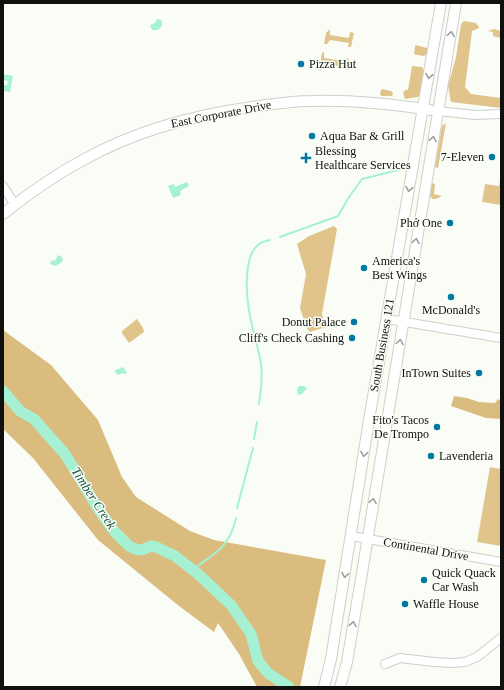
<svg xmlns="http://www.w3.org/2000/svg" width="504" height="690" viewBox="0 0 504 690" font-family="'Times New Roman',serif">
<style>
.green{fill:#e0c48c}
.forest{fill:#dbbc7f}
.water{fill:#a6f1d3}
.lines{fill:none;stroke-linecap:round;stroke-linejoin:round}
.stream{stroke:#a6f1d3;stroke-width:2}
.river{stroke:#a6f1d3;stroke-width:11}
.minor-casing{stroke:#cdd0c9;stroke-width:10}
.major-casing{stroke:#cdd0c9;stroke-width:12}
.minor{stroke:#fff;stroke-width:8}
.major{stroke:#fff;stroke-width:10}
.oneway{stroke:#9fa09f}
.poi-dot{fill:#0079a0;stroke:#fafdf6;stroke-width:1.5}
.labels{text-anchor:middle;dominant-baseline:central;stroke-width:3;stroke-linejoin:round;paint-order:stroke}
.poi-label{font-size:12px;fill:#10110f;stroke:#fafdf6;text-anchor:start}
.street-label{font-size:12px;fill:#10110f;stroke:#fafdf6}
.water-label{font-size:13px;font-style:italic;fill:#134f3c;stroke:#fafdf6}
</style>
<rect width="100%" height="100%" fill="#fafdf6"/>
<g class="green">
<path d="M464 21 476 23 479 27V28L472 31 465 87 471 94 501 98V108L451 102 448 86 456 57 461 24Z"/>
<path d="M330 29V35L349 38 350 32 354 33 351 47H348L349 43 330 40 327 44H324L326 33Z"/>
<path d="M494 29 501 31V38L493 36V32L488 31Z"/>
<path d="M416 45 427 48V55L423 56 414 54 415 46Z"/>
<path d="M323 52 324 53V58L345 61 346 58 349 59 348 70 345 69V66H322V69L320 71 319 70 322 53Z"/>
<path d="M412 66 422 67 424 71 421 93 418 97 405 99 403 93 405 90H408Z"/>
<path d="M382 89 391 91 393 93 392 96H381L380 93Z"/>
<path d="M446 123 438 168 435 167 442 126Z"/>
<path d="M501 176V205L482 202 485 184 499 186Z"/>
<path d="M432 183 435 184 434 194 442 196 436 199H432L430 196Z"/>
<path d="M334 226 337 229 322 314 326 327 310 332 307 329 300 308 306 274 297 244 309 236Z"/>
<path d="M137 319 143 328 144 332 129 343 122 333V331Z"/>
<path d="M490 467 501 469V546L477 542Z"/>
</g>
<g class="forest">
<path d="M3 330 51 365 98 420 122 477 136 497 190 531 214 540 326 560 300 687H257L239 654 218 623 214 632 179 606 98 540 33 458 3 429Z"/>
<path d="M454 396 467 398 479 402 495 403 498 399 501 401V419L486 418 451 406Z"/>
</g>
<g class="water">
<path d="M157 19 161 20 162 22V26L158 30H152L150 25 155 23Z"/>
<path d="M3 74 13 76 10 92 3 91 4 85H7L8 81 3 80Z"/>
<path d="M187 182 189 186 180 191 181 195 173 198 168 186 174 184 175 187Z"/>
<path d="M58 255 62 257 63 261 56 266 50 264V263L52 260 55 261Z"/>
<path d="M123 367 127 373 125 374 123 373 118 375 114 371Z"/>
<path d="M299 386H304L307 388 302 394 298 395 297 389Z"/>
</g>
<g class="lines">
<g class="stream">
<path d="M280 237 338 216 349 197 362 179 402 169"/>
<path d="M259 404C261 390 263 378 261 364 258 344 250 324 248 303 246 288 245 255 258 245 261 242 266 241 270 240"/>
<path d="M254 439 257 422"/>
<path d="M237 508 253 448"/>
<path d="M192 570C214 554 230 547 236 518"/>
</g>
<path class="river" d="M3 391 20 411 34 419 65 454 99 510 114 531 129 546 135 549 142 550 151 546 156 547 175 556 198 574 231 605 251 634 258 661 268 673 289 687"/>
<defs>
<g id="minor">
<path d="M438 111 475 115 501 114"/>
<path d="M3 186 15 205"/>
<path d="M387 319 501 338"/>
<path d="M351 536 501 562"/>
<path d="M385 664 400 658 434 662 452 663 465 662 477 657 501 638"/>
</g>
<g id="major">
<path d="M3 214C28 194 55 175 83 160 135 131 194 115 252 107 272 104 292 101 312 101 352 100 391 104 430 110"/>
<path d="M324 687 331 659 369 420 441 3"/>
<path d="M340 687 347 662 361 579 456 3"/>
</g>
</defs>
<use href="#minor" class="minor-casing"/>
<use href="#major" class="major-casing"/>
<use href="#minor" class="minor"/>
<use href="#major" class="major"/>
</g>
<defs><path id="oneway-chevron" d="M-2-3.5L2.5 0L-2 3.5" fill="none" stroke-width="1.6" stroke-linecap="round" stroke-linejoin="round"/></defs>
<g class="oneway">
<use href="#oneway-chevron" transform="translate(451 34) rotate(-81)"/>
<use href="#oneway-chevron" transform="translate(429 76) rotate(99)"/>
<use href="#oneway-chevron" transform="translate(433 139) rotate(-80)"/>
<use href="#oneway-chevron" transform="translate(409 189) rotate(100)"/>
<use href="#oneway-chevron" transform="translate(416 241) rotate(-81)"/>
<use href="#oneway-chevron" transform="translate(400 342) rotate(-80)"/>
<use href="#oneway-chevron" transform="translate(364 454) rotate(99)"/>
<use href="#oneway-chevron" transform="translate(373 501) rotate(-81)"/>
<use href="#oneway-chevron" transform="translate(345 575) rotate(100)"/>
<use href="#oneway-chevron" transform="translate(353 624) rotate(-80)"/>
</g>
<g class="poi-dot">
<circle cx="301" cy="64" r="4"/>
<circle cx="312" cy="136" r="4"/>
<circle cx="492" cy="157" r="4"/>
<path d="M304 152h4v4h4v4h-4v4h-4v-4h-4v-4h4z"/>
<circle cx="450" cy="223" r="4"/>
<circle cx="364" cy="268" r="4"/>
<circle cx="451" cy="297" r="4"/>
<circle cx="354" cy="322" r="4"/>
<circle cx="352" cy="338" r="4"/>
<circle cx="479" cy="373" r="4"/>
<circle cx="437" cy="427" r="4"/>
<circle cx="431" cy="456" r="4"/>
<circle cx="424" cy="580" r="4"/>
<circle cx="405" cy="604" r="4"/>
</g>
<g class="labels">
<g class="poi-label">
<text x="309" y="64">Pizza Hut</text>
<text x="320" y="136">Aqua Bar &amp; Grill</text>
<text x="315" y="151">Blessing<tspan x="315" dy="14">Healthcare Services</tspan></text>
<text x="484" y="157" text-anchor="end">7-Eleven</text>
<text x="442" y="223" text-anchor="end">Phở One</text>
<text x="372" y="261">America's<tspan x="372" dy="14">Best Wings</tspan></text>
<text x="451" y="310" text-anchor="middle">McDonald's</text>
<text x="346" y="322" text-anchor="end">Donut Palace</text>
<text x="344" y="338" text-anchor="end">Cliff's Check Cashing</text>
<text x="471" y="373" text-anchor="end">InTown Suites</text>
<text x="429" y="420" text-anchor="end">Fito's Tacos<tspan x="429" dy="14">De Trompo</tspan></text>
<text x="439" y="456">Lavenderia</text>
<text x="432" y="573">Quick Quack<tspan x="432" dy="14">Car Wash</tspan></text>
<text x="413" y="604">Waffle House</text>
</g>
<g class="street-label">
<text transform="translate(221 114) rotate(-11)">East Corporate Drive</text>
<text transform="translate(382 345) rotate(-80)">South Business 121</text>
<text transform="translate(426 549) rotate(10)">Continental Drive</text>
</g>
<g class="water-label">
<text transform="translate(94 498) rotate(57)">Timber Creek</text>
</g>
</g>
<rect width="504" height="690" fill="none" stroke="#10110f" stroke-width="8"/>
</svg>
